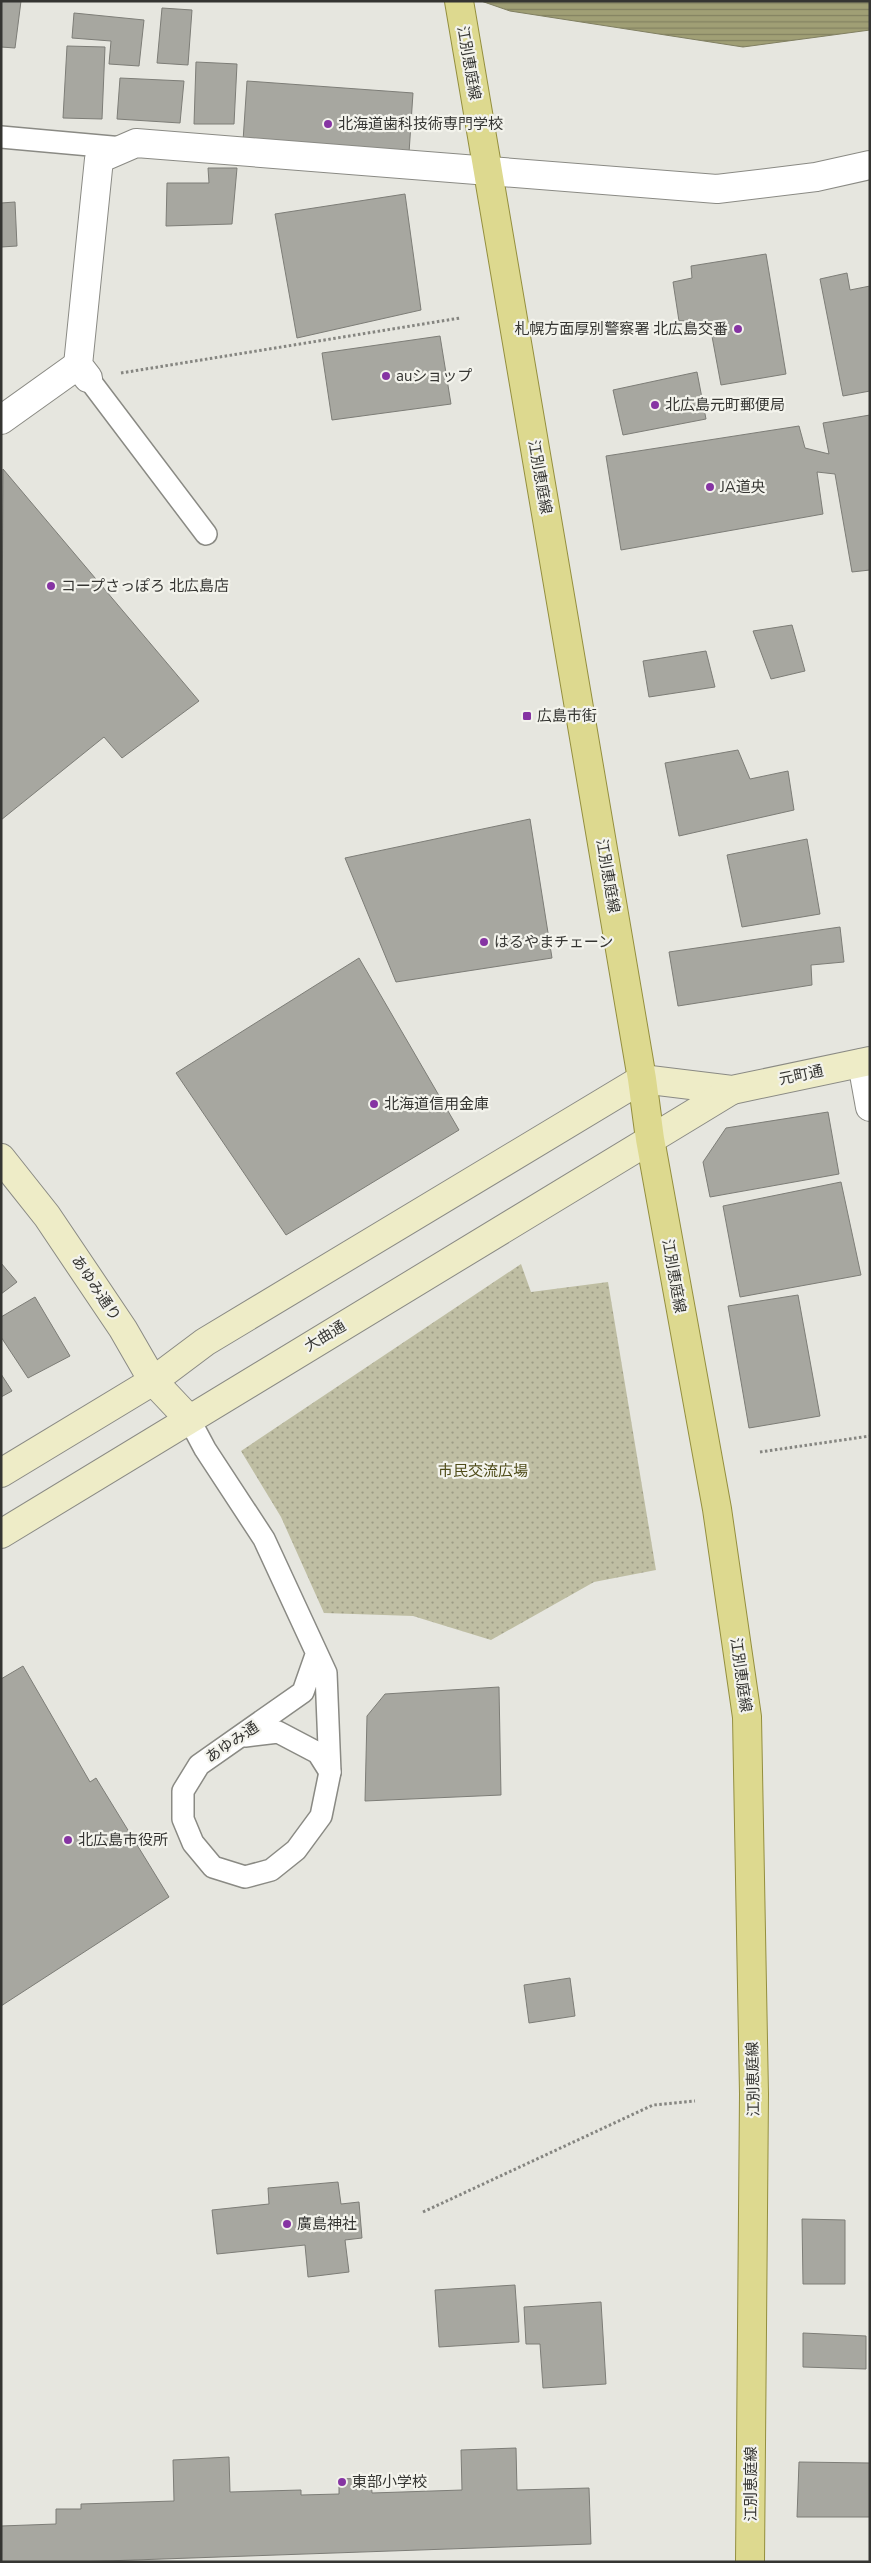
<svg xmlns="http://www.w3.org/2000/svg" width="871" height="2563" viewBox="0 0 871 2563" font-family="'Nunito Sans','Noto Sans JP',sans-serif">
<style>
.park{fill:url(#park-dots)}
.water{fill:url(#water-rules);stroke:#807f61}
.building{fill:#a7a7a0;stroke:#7d7d77}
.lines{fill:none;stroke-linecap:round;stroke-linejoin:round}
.lane-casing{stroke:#8a8a84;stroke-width:24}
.street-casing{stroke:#8a8a84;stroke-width:30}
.secondary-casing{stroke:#8a8a84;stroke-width:30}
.primary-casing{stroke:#948f3e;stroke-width:30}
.path{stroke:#858580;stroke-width:3;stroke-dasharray:2.5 2.5;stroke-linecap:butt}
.lane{stroke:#fff;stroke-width:21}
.street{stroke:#fff;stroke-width:28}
.secondary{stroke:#eeecc7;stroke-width:28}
.primary{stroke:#ddd98f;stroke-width:28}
.poi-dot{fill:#8634a3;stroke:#f3f3ec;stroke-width:2}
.labels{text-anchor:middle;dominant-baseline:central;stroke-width:4.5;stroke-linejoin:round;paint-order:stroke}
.street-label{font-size:15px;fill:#353532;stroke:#f3f3ec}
.poi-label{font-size:15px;fill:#353532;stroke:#f3f3ec;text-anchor:start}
.park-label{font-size:15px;fill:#4e4b18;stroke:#f3f3ec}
</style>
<defs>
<pattern id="park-dots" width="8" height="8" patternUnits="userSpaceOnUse" patternTransform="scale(1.25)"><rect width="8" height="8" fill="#bfbea3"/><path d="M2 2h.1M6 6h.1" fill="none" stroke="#9c9b85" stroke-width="1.8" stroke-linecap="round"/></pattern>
<pattern id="water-rules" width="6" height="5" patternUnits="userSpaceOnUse" patternTransform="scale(1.25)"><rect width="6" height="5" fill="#a09f75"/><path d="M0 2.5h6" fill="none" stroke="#838261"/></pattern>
</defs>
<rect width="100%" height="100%" fill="#e6e6df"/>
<path class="park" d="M521 1264 531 1292 608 1282 656 1570 594 1582 491 1640 413 1616 324 1613 281 1517 241 1451Z"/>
<path class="water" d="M481 1H870V30L743 47 510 11Z"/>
<g class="building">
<path d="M1 1H21L15 48 1 47Z"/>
<path d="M162 8 192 10 188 65 157 63Z"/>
<path d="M74 13 144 20 139 66 109 64 111 41 72 38Z"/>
<path d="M67 46 105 47 102 119 63 118Z"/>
<path d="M196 62 237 64 234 124H194Z"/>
<path d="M120 78 184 81 180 123 117 119Z"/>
<path d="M247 81 413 93 409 153 243 141Z"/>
<path d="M208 168H237L232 224 166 226 167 183H209Z"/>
<path d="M405 194 421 310 297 338 275 214Z"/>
<path d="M15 202 17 246 1 247V203Z"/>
<path d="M766 254 786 374 721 385 711 331H698L696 321H679L673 282 692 278 691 266Z"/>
<path d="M847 273 850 290 870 286V391L843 396 820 279Z"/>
<path d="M440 336 451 404 332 420 322 353Z"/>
<path d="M697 372 706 419 623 435 613 390Z"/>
<path d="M870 415V570L852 572 835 474 817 472 823 514 621 550 606 456 799 426 805 448 829 454 823 423Z"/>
<path d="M3 469 199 701 122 758 104 737 1 820Z"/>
<path d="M792 625 805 671 771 679 753 631Z"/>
<path d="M706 651 715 687 649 697 643 661Z"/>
<path d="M738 750 750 779 788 771 794 810 679 836 665 763Z"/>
<path d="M530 819 552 958 396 982 345 858Z"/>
<path d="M807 839 820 914 742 927 727 855Z"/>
<path d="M840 927 844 962 811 965 812 985 678 1006 669 952Z"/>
<path d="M359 958 459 1130 286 1235 176 1073Z"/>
<path d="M828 1112 839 1174 710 1197 703 1162 726 1128Z"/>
<path d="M841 1182 861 1275 740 1297 723 1206Z"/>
<path d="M1 1263 17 1282 1 1294Z"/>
<path d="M798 1295 820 1416 749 1428 728 1306Z"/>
<path d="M35 1297 70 1356 28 1378 1 1337V1317Z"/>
<path d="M1 1374 12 1391 1 1397Z"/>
<path d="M23 1666 90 1782 96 1778 169 1897 1 2006V1679Z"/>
<path d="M499 1687 501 1795 365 1801 367 1716 385 1694Z"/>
<path d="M570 1978 575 2016 529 2023 524 1985Z"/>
<path d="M338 2182 341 2204 359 2202 362 2238 345 2240 349 2272 308 2277 305 2245 217 2254 212 2210 269 2204 268 2188Z"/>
<path d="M802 2219 845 2220V2284H803Z"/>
<path d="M515 2285 519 2342 439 2347 435 2290Z"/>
<path d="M601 2302 606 2384 543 2388 540 2344H526L524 2307Z"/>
<path d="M803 2333 866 2336V2369L803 2367Z"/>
<path d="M516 2448 517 2490 589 2488 591 2544 77 2562H1V2526L56 2524V2509H81V2504L174 2501 173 2460 229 2457 230 2492 301 2490V2495L339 2494V2479L371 2478 372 2493 462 2490 461 2450Z"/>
<path d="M799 2462 870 2463V2517H797Z"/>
</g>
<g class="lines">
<defs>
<g id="lane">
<path d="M1 137 123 148"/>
<path d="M88 378 206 534"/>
<path d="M189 1419 205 1449 264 1539 326 1673 330 1772 321 1816 296 1850 271 1870 245 1877 213 1867 193 1843 183 1819V1791L199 1765 303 1692 316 1655"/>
<path d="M245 1736 278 1732 318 1753 330 1772"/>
</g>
<g id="street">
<path d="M88 378 78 365 99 159 136 143 717 189 816 177 870 165"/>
<path d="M1 420 78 365"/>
<path d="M862 1063 870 1107"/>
</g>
<g id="secondary">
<path d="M1 1158 47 1216 123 1329 153 1381 189 1419"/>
<path d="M1 1473 153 1381 205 1342 642 1079 732 1090 870 1061"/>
<path d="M1 1534 732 1090"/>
</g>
<path id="primary" d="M459 1 642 1079 650 1139 717 1509 747 1717 754 2094 750 2562"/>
</defs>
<use href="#lane" class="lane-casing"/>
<use href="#street" class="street-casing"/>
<use href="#secondary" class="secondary-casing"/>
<use href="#primary" class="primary-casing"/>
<g class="path">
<path d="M121 373 460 318"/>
<path d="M760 1452 870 1436"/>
<path d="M423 2212 653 2105 695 2101"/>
</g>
<use href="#lane" class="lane"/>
<use href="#street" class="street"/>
<use href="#secondary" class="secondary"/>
<use href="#primary" class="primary"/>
</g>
<g class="poi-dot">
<circle cx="328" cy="124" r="5"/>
<circle cx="738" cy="329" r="5"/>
<circle cx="386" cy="376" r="5"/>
<circle cx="655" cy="405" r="5"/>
<circle cx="710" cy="487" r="5"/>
<circle cx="51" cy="586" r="5"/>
<rect x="522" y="711" width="10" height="10" rx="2.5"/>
<circle cx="484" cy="942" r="5"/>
<circle cx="374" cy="1104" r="5"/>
<circle cx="68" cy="1840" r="5"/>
<circle cx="287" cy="2224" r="5"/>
<circle cx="342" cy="2482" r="5"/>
</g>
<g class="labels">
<g class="street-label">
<text transform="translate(469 63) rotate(80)">江別恵庭線</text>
<text transform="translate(540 477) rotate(80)">江別恵庭線</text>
<text transform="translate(608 876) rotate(80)">江別恵庭線</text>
<text transform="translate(801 1075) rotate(-12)">元町通</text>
<text transform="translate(674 1276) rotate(80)">江別恵庭線</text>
<text transform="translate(96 1288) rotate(56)">あゆみ通り</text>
<text transform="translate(325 1336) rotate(-31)">大曲通</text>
<text transform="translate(741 1675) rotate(82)">江別恵庭線</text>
<text transform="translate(232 1742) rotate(-34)">あゆみ通</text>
<text transform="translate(753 2079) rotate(-91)">江別恵庭線</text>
<text transform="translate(751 2484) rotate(-90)">江別恵庭線</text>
</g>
<g class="poi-label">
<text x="338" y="124">北海道歯科技術専門学校</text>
<text x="728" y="329" text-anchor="end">札幌方面厚別警察署 北広島交番</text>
<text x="396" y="376">auショップ</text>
<text x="665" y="405">北広島元町郵便局</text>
<text x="720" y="487">JA道央</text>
<text x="61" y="586">コープさっぽろ 北広島店</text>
<text x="537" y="716">広島市街</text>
<text x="494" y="942">はるやまチェーン</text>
<text x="384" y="1104">北海道信用金庫</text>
<text x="78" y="1840">北広島市役所</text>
<text x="297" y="2224">廣島神社</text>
<text x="352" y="2482">東部小学校</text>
</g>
<g class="park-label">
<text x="483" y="1471">市民交流広場</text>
</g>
</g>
<rect width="871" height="2563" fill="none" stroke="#353532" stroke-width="5"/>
</svg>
